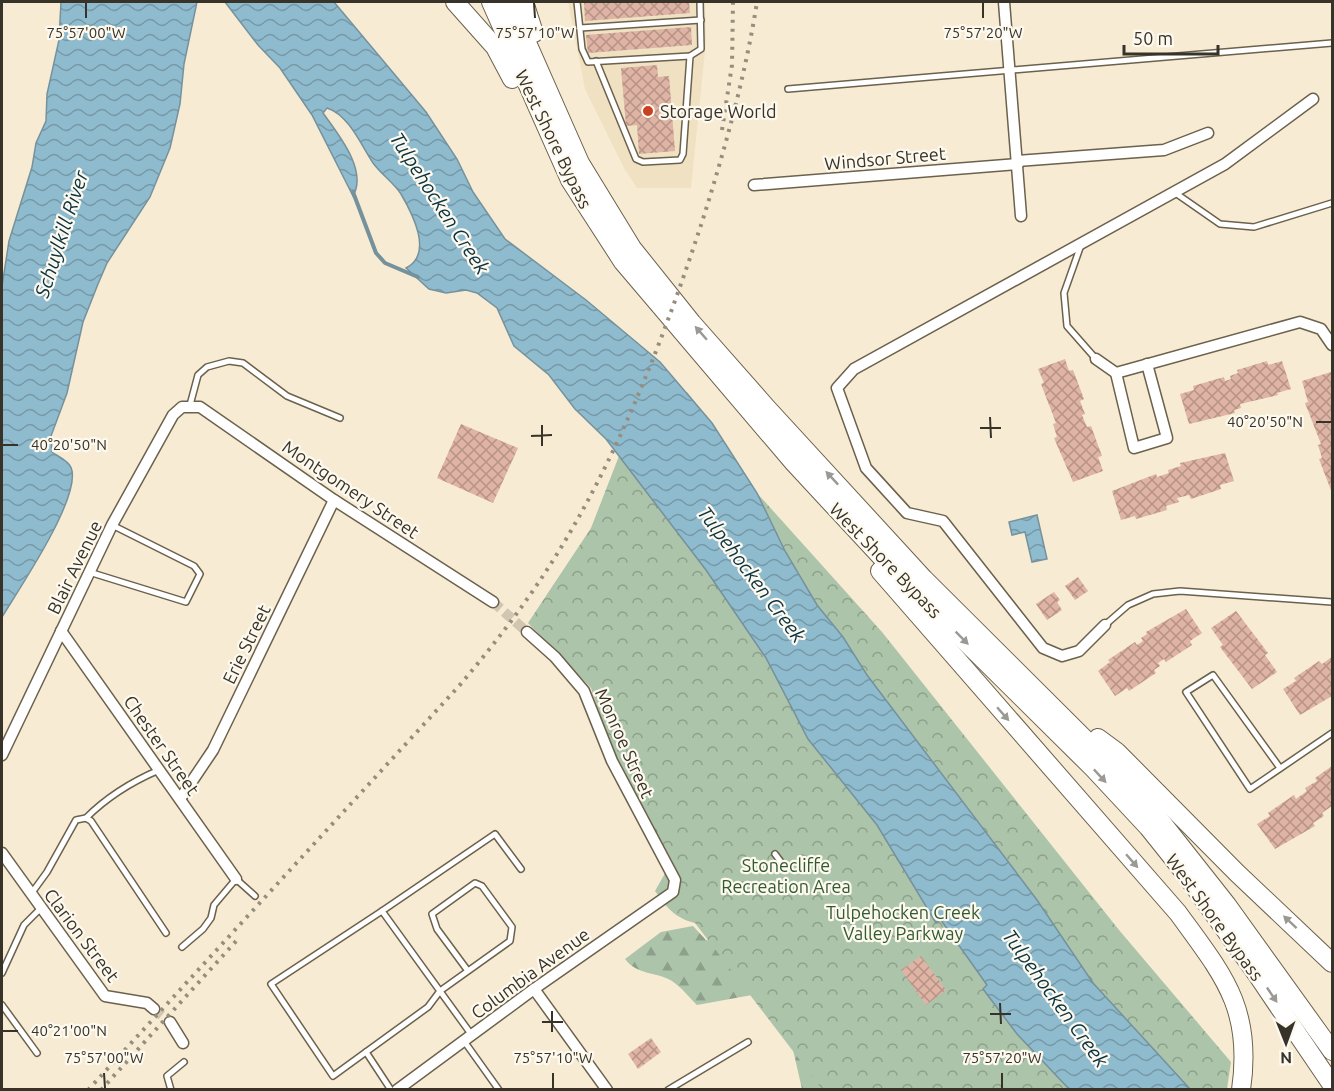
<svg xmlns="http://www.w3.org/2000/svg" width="1334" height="1091" viewBox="0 0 1334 1091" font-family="Ubuntu,sans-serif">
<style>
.built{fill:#efe1c1}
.forest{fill:url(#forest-firs)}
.park{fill:url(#park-crowns)}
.water{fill:url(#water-waves);stroke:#75929c;stroke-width:1.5}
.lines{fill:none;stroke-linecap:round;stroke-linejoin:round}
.stream{stroke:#75929c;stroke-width:4}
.building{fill:url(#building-cross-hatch)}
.street-tunnel{stroke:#d1c6b1;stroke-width:10;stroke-dasharray:10 5;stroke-linecap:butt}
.lane-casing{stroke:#6b614c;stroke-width:8}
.street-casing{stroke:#6b614c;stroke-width:13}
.highway-casing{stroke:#6b614c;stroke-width:20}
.lane{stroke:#fff;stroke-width:5}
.street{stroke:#fff;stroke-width:10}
.highway{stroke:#fff;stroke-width:18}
.rail{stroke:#968e7d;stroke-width:4;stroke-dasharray:3 6;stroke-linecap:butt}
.oneway{fill:#9b9994}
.ticks{fill:none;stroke:#373329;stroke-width:2}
.poi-dot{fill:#ca4022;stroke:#fef9ef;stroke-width:2}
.labels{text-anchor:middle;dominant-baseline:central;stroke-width:4.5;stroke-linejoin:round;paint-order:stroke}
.poi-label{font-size:18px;fill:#373329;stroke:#fef9ef;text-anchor:start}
.street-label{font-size:18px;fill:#373329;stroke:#fef9ef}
.park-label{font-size:18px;fill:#315a2f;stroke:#fef9ef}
.water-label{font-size:20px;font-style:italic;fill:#093341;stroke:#fef9ef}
.ticks-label{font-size:15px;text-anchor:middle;fill:#373329;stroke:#fef9ef;stroke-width:4.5;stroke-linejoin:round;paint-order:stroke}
</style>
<defs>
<pattern id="forest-firs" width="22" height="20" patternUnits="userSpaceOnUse" patternTransform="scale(1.5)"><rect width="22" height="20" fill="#acc4aa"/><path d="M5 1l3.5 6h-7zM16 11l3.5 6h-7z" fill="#8da08a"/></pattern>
<pattern id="park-crowns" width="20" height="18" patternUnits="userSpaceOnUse" patternTransform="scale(1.5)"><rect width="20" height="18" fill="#acc4aa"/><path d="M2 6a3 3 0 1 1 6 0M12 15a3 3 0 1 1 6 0" fill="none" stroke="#8da08a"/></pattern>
<pattern id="water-waves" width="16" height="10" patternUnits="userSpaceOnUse" patternTransform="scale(1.5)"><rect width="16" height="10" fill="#8fbbce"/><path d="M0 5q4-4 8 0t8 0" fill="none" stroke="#7699a7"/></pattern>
<pattern id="building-cross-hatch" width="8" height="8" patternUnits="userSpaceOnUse" patternTransform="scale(1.5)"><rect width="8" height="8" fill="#dfb4a5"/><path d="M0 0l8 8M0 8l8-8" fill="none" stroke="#b69386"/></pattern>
</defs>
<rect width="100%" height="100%" fill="#f7ebd3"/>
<path class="built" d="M568 2H705L706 41 691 188H637L624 168 585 89Z"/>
<path class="forest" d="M693 926 706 940 755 948 979 1089H802L788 1028 763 993 697 1005C689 997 681 987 672 981 656 971 638 976 625 959L661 932Z"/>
<path class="park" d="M687 392 712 423 757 493 882 632 1119 930 1231 1062 1227 1089H822L695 923C675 918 667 908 655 891L672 861 626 777 606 733 591 688 528 623 591 528 619 456Z"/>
<g class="water">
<path d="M61 2H197L184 64 180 104 170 148 150 197 107 263 98 284 83 322 67 393 51 436 52 452C59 457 71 462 72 471 78 502 19 589 2 617V286L9 241 32 167 36 143 46 121 47 94 59 40Z"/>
<path d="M225 2H334L426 112 457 159 473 192 505 239 586 300 660 362 712 423 757 493 785 551 817 605 843 637 867 675 1037 900 1093 983 1190 1089H1069L1017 1034 983 989 987 985 941 920 936 923 877 825 808 739 766 658 706 570 606 439 575 409 549 375 514 346 497 308 477 293 466 290 446 293 429 289 406 268C434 254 412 213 401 194 394 183 381 174 373 163 361 145 349 115 327 108L323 113C338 134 368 170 353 196L312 115 280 68 258 45Z"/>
<path d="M1037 515 1047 559 1032 562 1025 532 1012 535 1009 522Z"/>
</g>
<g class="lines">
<path class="stream" d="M353 192 376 253 385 263 418 277"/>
</g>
<g class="building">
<path d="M584 2H689L690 13 585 21Z"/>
<path d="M691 27 692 45 588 53 586 35Z"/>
<path d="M657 65 658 77 669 76 675 151 639 154 637 125 626 126 621 68Z"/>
<path d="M1065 359 1069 371 1073 370 1084 399 1080 401 1085 414 1082 415 1087 427 1091 426 1102 456 1098 457 1103 471 1073 482 1054 438 1057 437 1053 424 1056 423 1041 384 1044 383 1038 369Z"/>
<path d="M1267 361 1268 365 1282 361 1291 389 1277 393 1278 395 1240 404 1241 408 1234 410 1235 413 1189 424 1180 394 1194 390 1193 386 1224 377 1225 381 1231 379 1230 376 1238 373 1237 370Z"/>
<path d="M1331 372 1332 376V493L1319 459 1322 458 1318 445 1321 444 1305 403 1308 402 1302 381Z"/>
<path d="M461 424 518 448 493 503 437 478Z"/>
<path d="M1225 453 1234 481 1220 485 1221 489 1191 499 1189 495 1177 498 1179 502 1166 506 1167 510 1136 519 1135 516 1121 520 1112 491 1156 474 1157 477 1169 473 1168 470 1181 466 1180 463Z"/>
<path d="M1078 577 1088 591 1075 600 1065 586Z"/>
<path d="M1054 592 1060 600 1057 602 1062 610 1047 620 1036 604Z"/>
<path d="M1186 609 1202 633 1190 641 1192 645 1166 662 1164 659 1158 663 1160 666 1154 670 1156 673 1129 691 1127 688 1115 696 1098 671 1110 662 1108 660 1135 642 1137 645 1143 641 1141 638 1147 634 1146 632Z"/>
<path d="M1236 611 1268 653 1265 655 1277 672 1252 689 1220 647 1223 645 1211 628Z"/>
<path d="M1332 657V696L1300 715 1283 689 1296 681 1294 678 1319 661 1322 664Z"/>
<path d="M1332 766V806L1322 813 1324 816 1313 823 1315 826 1275 849 1257 824 1270 816 1268 813 1294 795 1296 799 1307 791 1305 788 1317 781 1315 778Z"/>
<path d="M921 956 946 990 926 1005 901 970Z"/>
<path d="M651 1038 661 1052 638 1069 628 1054Z"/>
</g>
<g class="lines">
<g class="street-tunnel">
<path d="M493 602 527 632"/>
<path d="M154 1009 170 1022"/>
</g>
<defs>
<g id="lane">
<path d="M577 2 582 49 588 62 690 56 701 49 700 2"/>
<path d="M580 28 701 20"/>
<path d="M596 61 636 159 643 162 680 160 683 154 690 56"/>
<path d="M788 89 1332 43"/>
<path d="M1174 192 1220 224 1254 227 1332 203"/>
<path d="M1081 245 1064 293 1067 326 1096 359"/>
<path d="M190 405 198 375 207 367 229 361 243 363 287 396 340 418"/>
<path d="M89 572 186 602 200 574 194 566 112 525"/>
<path d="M1105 625 1128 605 1153 594 1180 591 1332 602"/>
<path d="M1280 768 1213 675 1186 692 1250 789 1332 733"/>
<path d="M86 818C108 796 131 782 159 770"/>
<path d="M775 854 781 862"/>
<path d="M31 894 47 872 76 820 86 818 91 821 166 933"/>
<path d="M182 947 203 929 211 918 214 905 236 879 255 896"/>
<path d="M2 973 24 925 41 908"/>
<path d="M2 1005 37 1053"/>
<path d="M471 1034 382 911 495 834 521 869"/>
<path d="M464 1041 499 1090"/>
<path d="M366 1052 333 1076 271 984 382 911"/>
<path d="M171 1090 167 1076 184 1062"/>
<path d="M391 1090 366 1052 428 1007 440 991 510 941 512 927 482 886 475 883 432 914 437 929 468 971"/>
<path d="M668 1090 748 1042"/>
</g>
<g id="street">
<path d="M1004 2 1021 216"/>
<path d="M1017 161 1164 150 1208 133"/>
<path d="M754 185 1018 164"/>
<path d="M1096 359 1116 373 1300 322 1321 329 1332 345"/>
<path d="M1116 373 1134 448 1167 438 1147 364"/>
<path d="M1105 625 1079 651 1062 656 1043 648 943 521 907 513 866 468 837 388 854 369 1225 164 1313 99"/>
<path d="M61 631 236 879"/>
<path d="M2 755 112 525 173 415 182 407H200L334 500 493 602"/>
<path d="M180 799 213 750 334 500"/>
<path d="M2 853 105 996 147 1003 154 1009"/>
<path d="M534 989 607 1090"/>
<path d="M170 1022 183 1043"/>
<path d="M397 1090 534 989 673 892 675 880 612 761 584 691 555 657 527 632"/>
</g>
<g id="highway">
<path d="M455 2 495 47 512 79"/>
<path d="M491 2 570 180 623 262 794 463 898 575 1094 769 1148 827 1184 872 1256 973 1332 1085"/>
<path d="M509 2 580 163 632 248 692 323 766 407 924 579 1137 791 1227 905 1332 1051"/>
<path d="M524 2 534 33"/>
<path d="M880 571 1178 913C1223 975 1253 1008 1241 1090"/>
<path d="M1098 738 1117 752 1237 873 1332 963"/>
</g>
</defs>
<use href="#lane" class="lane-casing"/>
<use href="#street" class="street-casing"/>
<use href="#highway" class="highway-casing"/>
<use href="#lane" class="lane"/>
<use href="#street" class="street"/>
<use href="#highway" class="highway"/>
<g class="rail">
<path d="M722 130 732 65 733 2"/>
<path d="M88 1090 459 686C493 646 524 606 552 562 618 458 664 338 702 222 725 149 745 77 757 2"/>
<path d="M101 1090 238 939"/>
</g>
</g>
<defs><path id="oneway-solid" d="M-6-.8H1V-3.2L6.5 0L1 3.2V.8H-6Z" transform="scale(1.5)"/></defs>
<g class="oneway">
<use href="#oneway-solid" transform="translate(701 333) rotate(-131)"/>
<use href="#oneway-solid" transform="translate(832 478) rotate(-133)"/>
<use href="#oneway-solid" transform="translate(962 638) rotate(45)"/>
<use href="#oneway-solid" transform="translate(1003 714) rotate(49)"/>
<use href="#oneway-solid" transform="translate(1100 776) rotate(47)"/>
<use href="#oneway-solid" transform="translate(1132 861) rotate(49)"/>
<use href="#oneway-solid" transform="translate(1290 922) rotate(-137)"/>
<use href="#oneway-solid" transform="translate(1272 995) rotate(56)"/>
</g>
<path class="ticks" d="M86 3V18M534 3 535 18M983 3V18M990 417 991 438M1316 422H1331M542 425V446M980 428H1001M531 436 552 435M3 445H18M1000 1003 1001 1024M552 1011V1032M990 1014H1011M542 1022H563M3 1031H18M104 1073 105 1088M553 1073V1088M1002 1073V1088"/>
<circle class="poi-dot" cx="648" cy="111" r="6"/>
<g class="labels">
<g class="poi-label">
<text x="660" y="111">Storage World</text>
</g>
<g class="street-label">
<text transform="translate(554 139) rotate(64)">West Shore Bypass</text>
<text transform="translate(885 158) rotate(-5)">Windsor Street</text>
<text transform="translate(351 489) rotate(34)">Montgomery Street</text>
<text transform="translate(886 560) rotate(46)">West Shore Bypass</text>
<text transform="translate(74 567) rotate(-64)">Blair Avenue</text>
<text transform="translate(246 644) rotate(-64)">Erie Street</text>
<text transform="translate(625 743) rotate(66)">Monroe Street</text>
<text transform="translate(162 745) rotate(55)">Chester Street</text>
<text transform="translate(1215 917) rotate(54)">West Shore Bypass</text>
<text transform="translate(82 935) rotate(53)">Clarion Street</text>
<text transform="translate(530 973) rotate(-36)">Columbia Avenue</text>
</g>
<g class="park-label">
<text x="786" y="865">Stonecliffe<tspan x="786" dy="21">Recreation Area</tspan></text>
<text x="903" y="912">Tulpehocken Creek<tspan x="903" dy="21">Valley Parkway</tspan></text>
</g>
<g class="water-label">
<text transform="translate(440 203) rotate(57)">Tulpehocken Creek</text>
<text transform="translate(61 234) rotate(-72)">Schuylkill River</text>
<text transform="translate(752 574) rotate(53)">Tulpehocken Creek</text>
<text transform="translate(1056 998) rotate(54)">Tulpehocken Creek</text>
</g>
</g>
<g class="ticks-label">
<text x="86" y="38">75°57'00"W</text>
<text x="535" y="38">75°57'10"W</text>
<text x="983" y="38">75°57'20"W</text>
<text x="1265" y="427">40°20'50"N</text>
<text x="69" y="450">40°20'50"N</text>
<text x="69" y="1036">40°21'00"N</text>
<text x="104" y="1063">75°57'00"W</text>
<text x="553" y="1063">75°57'10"W</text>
<text x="1002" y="1063">75°57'20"W</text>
</g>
<rect width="1334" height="1091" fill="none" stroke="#373329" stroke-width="6"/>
<g transform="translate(1286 1043) rotate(179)" stroke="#fef9ef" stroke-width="4.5" paint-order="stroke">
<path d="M0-4.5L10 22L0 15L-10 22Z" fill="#373329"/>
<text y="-9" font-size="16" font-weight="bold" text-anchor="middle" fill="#373329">N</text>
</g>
<path d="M1124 45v9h94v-9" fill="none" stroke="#373329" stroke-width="3"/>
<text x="1133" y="45" font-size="18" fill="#373329" stroke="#fef9ef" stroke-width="4.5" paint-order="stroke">50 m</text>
</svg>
